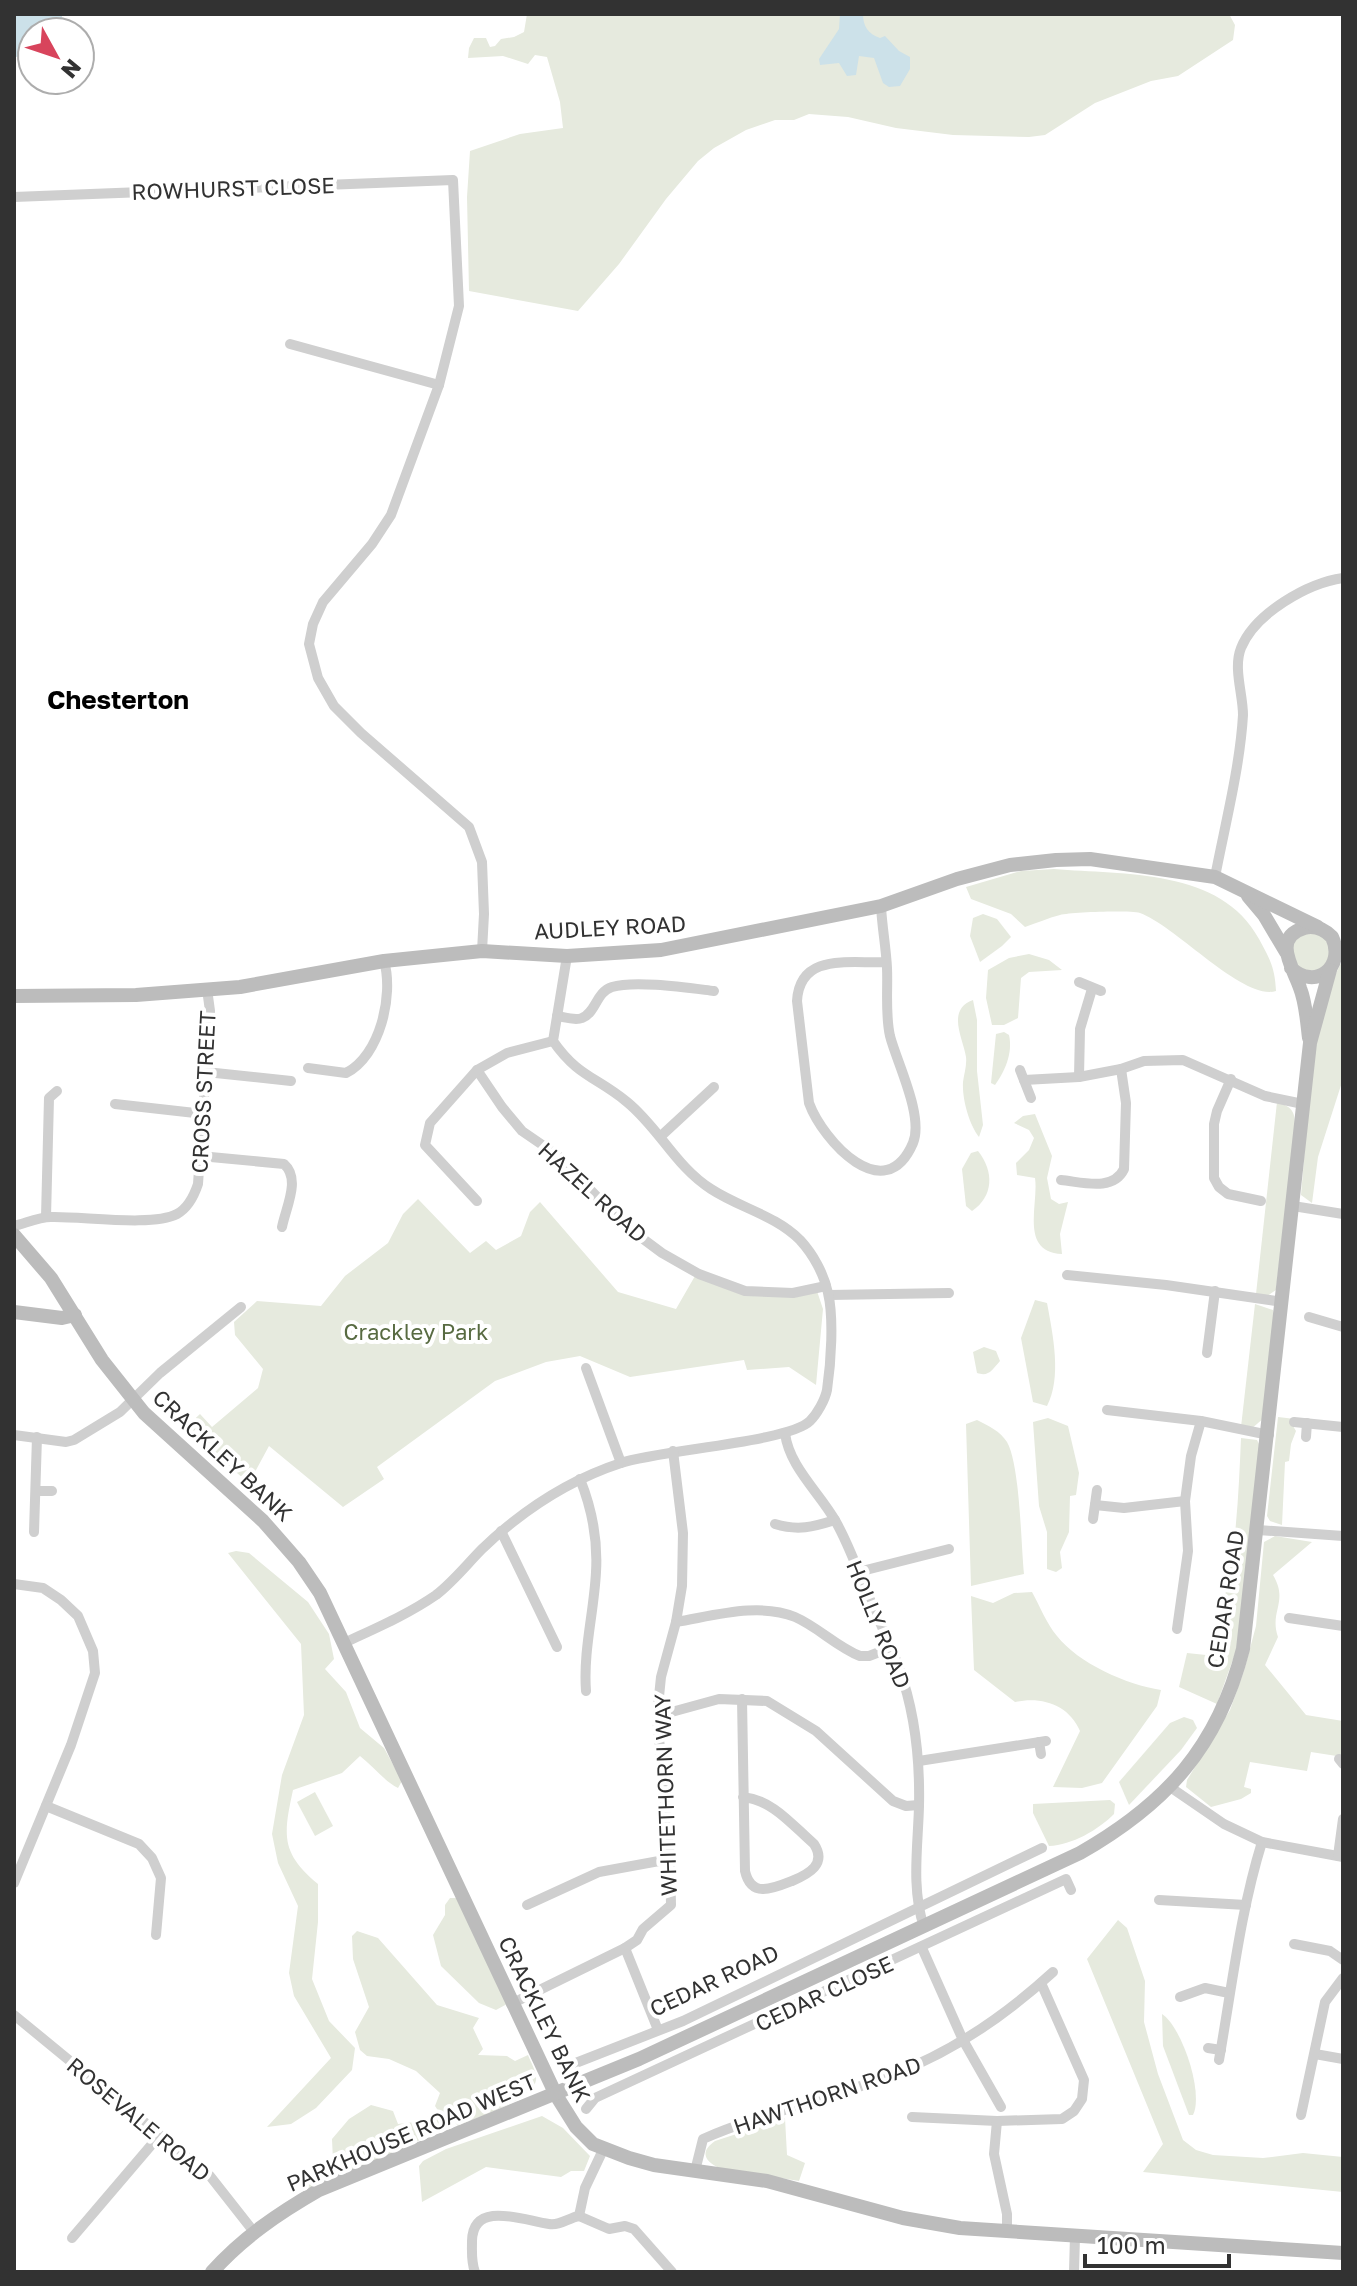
<svg xmlns="http://www.w3.org/2000/svg" width="1357" height="2286" viewBox="0 0 1357 2286" font-family="'Golos Text',sans-serif">
<style>
.green{fill:#e6eade}
.water{fill:#cce1e9}
.lines{fill:none;stroke-linecap:round;stroke-linejoin:round}
.street{stroke:#cfcfcf;stroke-width:10}
.secondary{stroke:#bcbcbc;stroke-width:14}
.labels{text-anchor:middle;dominant-baseline:central;stroke-width:8;stroke-linejoin:round;paint-order:stroke}
.street-label{font-size:22px;fill:#323232;stroke:#fff}
.park-label{font-size:22px;fill:#586b42;stroke:#fff}
.quarter-label{font-size:26px;font-weight:bold;fill:#000;stroke:#fff}
</style>
<rect width="100%" height="100%" fill="#fff"/>
<g class="green">
<path d="M527 14H1229L1235 25 1233 40 1178 76 1151 81 1095 103 1045 135 1029 137 953 135 896 128 848 117 809 114 794 120H775L746 130 714 148 698 161 666 199 619 264 578 311 469 291 467 197 470 151 520 134 563 128 560 102 547 57 535 55 528 64 503 56 468 58 469 48 474 38H486L490 47 495 46 501 39 514 37 524 32Z"/>
<path d="M1054 869C1124 875 1221 868 1259 939 1270 959 1275 968 1276 991 1243 1001 1176 926 1140 913 1129 910 1072 912 1060 915 1048 918 1037 923 1025 927L1011 914 971 899 966 887 1021 871Z"/>
<path d="M983 914 997 919 1011 937 1002 946 980 962 970 936 973 918Z"/>
<circle cx="1311" cy="952" r="19"/>
<path d="M1029 954 1049 960 1062 970 1029 972 1021 978 1018 1018 1004 1025H992L986 998 988 970 1009 958Z"/>
<path d="M1343 960V1079L1318 1157 1312 1203 1301 1195C1308 1128 1308 1017 1343 960Z"/>
<path d="M973 1000 977 1020V1071L983 1125 979 1137C969 1124 962 1099 963 1082 964 1074 967 1065 966 1057 963 1038 946 1010 973 1000Z"/>
<path d="M1004 1032 1009 1035C1013 1053 1005 1071 995 1085L991 1083 996 1034Z"/>
<path d="M1277 1102C1293 1107 1295 1112 1295 1128L1276 1290 1267 1296 1256 1294Z"/>
<path d="M1035 1114 1052 1156 1047 1178 1051 1199 1059 1204 1068 1202 1060 1234 1062 1254C1019 1252 1039 1204 1035 1178L1017 1175 1016 1163 1029 1150 1034 1138 1029 1130 1014 1123 1023 1116Z"/>
<path d="M978 1151C994 1171 994 1196 972 1211L966 1206 962 1169 971 1153Z"/>
<path d="M418 1199 470 1253 486 1241 496 1250 521 1236 530 1212 540 1202 618 1292 676 1309 695 1276 719 1285 817 1291 823 1309 816 1385 789 1367 747 1370 744 1360 630 1377 580 1356 546 1362 495 1381 377 1467 384 1479 343 1507 269 1446 249 1483 184 1429 200 1414 212 1427 258 1388 263 1369 235 1335 234 1322 257 1301 321 1306 345 1276 388 1243 403 1214Z"/>
<path d="M1035 1300 1047 1303C1053 1335 1062 1378 1047 1406L1033 1402 1021 1338Z"/>
<path d="M1255 1304 1273 1310 1275 1317 1264 1418 1251 1429 1241 1427Z"/>
<path d="M984 1347 996 1351 1000 1361C992 1370 989 1377 977 1373L973 1352Z"/>
<path d="M1278 1417 1295 1419 1293 1426 1296 1431 1291 1444 1289 1461 1285 1462 1282 1525 1270 1521 1267 1516Z"/>
<path d="M1048 1418 1068 1426 1079 1473 1076 1495 1070 1496 1069 1532 1060 1552 1062 1568 1056 1572 1047 1569V1532L1039 1506 1033 1422Z"/>
<path d="M977 1420C989 1426 1000 1431 1007 1442 1020 1464 1021 1545 1024 1574L971 1586 966 1424Z"/>
<path d="M1241 1438 1257 1440 1260 1446 1237 1648 1217 1704 1179 1687 1187 1653 1206 1655C1235 1589 1238 1509 1241 1438Z"/>
<path d="M1275 1536 1312 1542 1273 1575C1289 1602 1269 1611 1278 1637L1265 1665 1306 1715 1343 1721V1757L1311 1752 1307 1771 1250 1762 1244 1787 1251 1789V1793L1241 1799 1211 1807 1186 1787 1187 1780 1230 1710 1244 1671 1256 1626 1264 1542Z"/>
<path d="M236 1551 249 1553 308 1602 329 1634 334 1659 325 1669 346 1692 360 1728 384 1748 402 1781 398 1788C384 1781 373 1766 360 1756L342 1773 293 1790C283 1836 281 1853 318 1884V1922L312 1979 329 2021 355 2048 352 2070 316 2108 291 2124 267 2127 331 2058 294 1996 289 1973 298 1906 278 1863 272 1834 282 1775 304 1715 301 1644 228 1553Z"/>
<path d="M1032 1592C1040 1606 1046 1623 1057 1636 1078 1663 1127 1685 1161 1690L1157 1706 1102 1783 1082 1788 1053 1787 1080 1731C1069 1705 1042 1696 1015 1702L974 1670 971 1596 993 1603 1014 1593Z"/>
<path d="M1184 1717 1193 1720 1197 1728 1181 1750 1129 1805 1119 1782 1170 1723Z"/>
<path d="M315 1792 333 1826 315 1836 297 1802Z"/>
<path d="M1110 1800 1115 1804 1114 1814C1098 1830 1072 1845 1049 1846L1033 1813V1804Z"/>
<path d="M450 1898H457L507 2004 496 2010 479 2003 441 1966 433 1935 445 1915V1905Z"/>
<path d="M1118 1920 1127 1928 1145 1981 1144 2022 1158 2074 1183 2140 1196 2150 1213 2155 1263 2158 1303 2153 1343 2157V2192L1143 2172 1163 2144 1087 1959Z"/>
<path d="M357 1931 378 1938 437 2005 479 2018 473 2028 483 2049 478 2055 507 2056 515 2061 528 2055C531 2063 537 2072 536 2080 534 2099 475 2118 458 2126L453 2120 428 2133 413 2145 308 2189 300 2179 312 2167 333 2161 332 2139 349 2119 371 2105 393 2111 398 2124 415 2122 439 2112 435 2106 440 2093 416 2071 389 2059 367 2056 360 2050 355 2032 369 2007 353 1959 352 1936Z"/>
<path d="M1162 2014C1182 2027 1204 2093 1193 2115H1189L1163 2046Z"/>
<path d="M542 2116 563 2128 590 2156 584 2171H571L561 2177 486 2167 422 2202 419 2166 423 2161 446 2149Z"/>
<path d="M785 2118 787 2155 805 2163 799 2181 720 2168C705 2162 699 2152 715 2141Z"/>
</g>
<g class="water">
<path d="M14 14H61L66 27 64 32H32V56L14 57Z"/>
<path d="M840 14H863C863 26 868 34 880 38L885 36 899 51 910 57V69L900 86 889 87 883 83 874 58 859 56 856 75 847 76 839 63 820 65 819 59 839 29Z"/>
</g>
<g class="lines">
<g class="street">
<path d="M14 197 453 180 459 306 439 385 391 515 372 544 323 602 313 624 309 644 318 678 334 706 361 733 469 827 482 862 484 914 482 951"/>
<path d="M290 344 439 385"/>
<path d="M1215 877C1225 825 1240 767 1243 715 1243 694 1233 668 1241 648 1255 613 1308 583 1343 578"/>
<path d="M881 906C882 927 886 947 887 968 888 989 885 1014 890 1036 897 1063 924 1116 913 1143 885 1209 823 1141 809 1103L797 1001C800 952 850 964 886 962"/>
<path d="M1079 982 1101 991"/>
<path d="M557 1016C564 1017 575 1021 582 1018 596 1013 596 992 612 987 635 980 689 988 714 991"/>
<path d="M308 1068 346 1073C380 1056 394 995 384 961"/>
<path d="M477 1070 502 1107 522 1131 557 1155 623 1224 662 1253 699 1274 745 1291 793 1293 826 1286"/>
<path d="M1020 1070 1031 1098"/>
<path d="M206 1072 291 1081"/>
<path d="M1079 1077 1080 1029 1092 989"/>
<path d="M1231 1079 1217 1111 1214 1124V1178L1219 1187 1228 1194 1261 1201"/>
<path d="M1024 1080 1079 1077 1121 1069 1144 1061 1183 1060 1265 1096 1303 1104"/>
<path d="M115 1104 204 1114"/>
<path d="M661 1136 714 1087"/>
<path d="M200 1156 284 1164C301 1179 286 1207 282 1227"/>
<path d="M1061 1180C1082 1182 1113 1192 1124 1169L1126 1103 1121 1069"/>
<path d="M477 1201 425 1145 430 1123 477 1070 507 1053 553 1041"/>
<path d="M1293 1206 1343 1214"/>
<path d="M46 1217 49 1098 57 1091"/>
<path d="M14 1226C26 1223 39 1217 51 1217 82 1216 152 1227 177 1214 188 1208 194 1196 198 1184L210 1011 207 989"/>
<path d="M1067 1275 1166 1285 1283 1302"/>
<path d="M829 1295 949 1293"/>
<path d="M1309 1317 1343 1327"/>
<path d="M1207 1353 1215 1291"/>
<path d="M586 1368 621 1463"/>
<path d="M1107 1410 1201 1421 1269 1435"/>
<path d="M1294 1422 1343 1427"/>
<path d="M785 1433C789 1467 820 1493 836 1522 849 1545 858 1571 868 1595 878 1619 890 1643 899 1668 915 1712 920 1760 919 1806 918 1846 911 1888 924 1927"/>
<path d="M14 1435 66 1442 74 1440 120 1412 160 1373 241 1307"/>
<path d="M1306 1437 1307 1423"/>
<path d="M580 1479C592 1509 598 1539 596 1572 594 1612 583 1651 586 1691"/>
<path d="M36 1491H52"/>
<path d="M1095 1505 1124 1508 1185 1501"/>
<path d="M1093 1519 1097 1490"/>
<path d="M775 1524C798 1531 813 1527 835 1520"/>
<path d="M1258 1530 1343 1536"/>
<path d="M501 1531 557 1647"/>
<path d="M34 1532 37 1437"/>
<path d="M858 1572 949 1549"/>
<path d="M14 1584 43 1588 61 1600 78 1616 93 1651 95 1673 71 1745 14 1883"/>
<path d="M1289 1618 1343 1626"/>
<path d="M676 1622C713 1616 759 1602 795 1617 818 1627 837 1647 860 1656H869L890 1648"/>
<path d="M1177 1629 1188 1551 1185 1501 1191 1456 1201 1421"/>
<path d="M344 1643C376 1628 407 1615 436 1595 454 1581 467 1564 483 1548 523 1510 569 1480 621 1463 659 1450 789 1442 810 1421 817 1414 825 1400 827 1390 831 1363 834 1318 828 1293 824 1274 813 1254 800 1240 775 1215 740 1208 711 1189 676 1167 659 1128 627 1102 597 1077 578 1077 553 1041L567 956"/>
<path d="M742 1699 745 1871C751 1898 772 1889 792 1881 809 1874 827 1864 814 1844 792 1825 773 1800 743 1797"/>
<path d="M657 1716 719 1699 767 1701 816 1731 893 1801 906 1806 919 1805"/>
<path d="M1039 1742 1041 1754"/>
<path d="M1339 1759 1343 1764"/>
<path d="M919 1761 1046 1741"/>
<path d="M1170 1787 1224 1824 1262 1842 1343 1857"/>
<path d="M46 1806 139 1844 152 1858 161 1878 156 1935"/>
<path d="M1338 1856 1343 1819"/>
<path d="M1159 1900 1246 1905"/>
<path d="M527 1905 599 1872 670 1859"/>
<path d="M1294 1944 1330 1951 1343 1960"/>
<path d="M625 1948 658 2030"/>
<path d="M922 1948 963 2040 1001 2107"/>
<path d="M1180 1997 1205 1988 1229 1993"/>
<path d="M511 2004 625 1948 637 1940 643 1929 671 1905 670 1859 657 1716 661 1677 676 1622 682 1586 683 1533 673 1451"/>
<path d="M14 2015 210 2176 254 2232"/>
<path d="M1208 2048 1221 2050"/>
<path d="M1315 2054 1343 2059"/>
<path d="M1219 2060C1232 1987 1240 1913 1262 1842"/>
<path d="M568 2066 683 2021 1042 1848"/>
<path d="M586 2109 595 2098 1066 1879 1071 1890"/>
<path d="M1301 2115 1325 2002 1343 1978"/>
<path d="M912 2117 997 2121 1062 2119 1074 2111 1082 2099 1084 2080 1041 1983"/>
<path d="M997 2121 994 2154 1007 2214V2233"/>
<path d="M695 2171 703 2139C765 2112 832 2099 894 2074 952 2052 1007 2014 1053 1972"/>
<path d="M579 2216 609 2229 625 2226 634 2229 672 2272"/>
<path d="M72 2238 159 2136"/>
<path d="M475 2272C471 2262 472 2252 472 2241 473 2199 525 2221 549 2224 560 2226 568 2218 579 2216L585 2188 603 2150"/>
<path d="M1074 2272 1075 2236"/>
</g>
<g class="secondary">
<path d="M1248 896 1264 915 1286 952"/>
<path d="M1291 968C1315 991 1346 967 1332 937 1324 929 1315 925 1304 928 1271 938 1294 969 1300 988 1306 1003 1307 1022 1309 1038"/>
<path d="M14 996 136 995 240 987 384 961 482 951 567 956 661 950 881 906 957 879 1010 865 1056 860 1090 859 1215 877 1318 927"/>
<path d="M14 1235 51 1278 102 1360 144 1413 263 1521 299 1562 320 1593 556 2095 576 2127 593 2144 629 2158 654 2165 767 2181 903 2218 960 2228 1343 2253"/>
<path d="M14 1312 62 1318 75 1315"/>
<path d="M212 2272C242 2238 279 2213 319 2190L639 2059 1080 1853C1166 1804 1218 1747 1243 1649L1310 1043 1330 970"/>
</g>
</g>
<g class="labels">
<g class="street-label">
<text transform="translate(233 188) rotate(-2)">ROWHURST CLOSE</text>
<text transform="translate(610 927) rotate(-3)">AUDLEY ROAD</text>
<text transform="translate(203 1092) rotate(-87)">CROSS STREET</text>
<text transform="translate(593 1192) rotate(42)">HAZEL ROAD</text>
<text transform="translate(223 1455) rotate(43)">CRACKLEY BANK</text>
<text transform="translate(1225 1599) rotate(-81)">CEDAR ROAD</text>
<text transform="translate(879 1624) rotate(68)">HOLLY ROAD</text>
<text transform="translate(665 1795) rotate(-92)">WHITETHORN WAY</text>
<text transform="translate(714 1980) rotate(-25)">CEDAR ROAD</text>
<text transform="translate(824 1993) rotate(-25)">CEDAR CLOSE</text>
<text transform="translate(545 2019) rotate(64)">CRACKLEY BANK</text>
<text transform="translate(827 2095) rotate(-19)">HAWTHORN ROAD</text>
<text transform="translate(139 2119) rotate(40)">ROSEVALE ROAD</text>
<text transform="translate(411 2132) rotate(-23)">PARKHOUSE ROAD WEST</text>
</g>
<g class="park-label">
<text x="416" y="1331">Crackley Park</text>
</g>
<g class="quarter-label">
<text x="118" y="699">Chesterton</text>
</g>
</g>
<rect width="1357" height="2286" fill="none" stroke="#323232" stroke-width="32"/>
<g transform="translate(56 56) rotate(130)"><circle r="38" fill="#ffffff" stroke="#adadad" stroke-width="2"/>
<path d="M0-6L14 30L0 20L-14 30Z" fill="#d8445c"/>
<text y="-12" font-size="22" font-weight="bold" text-anchor="middle" fill="#323232">N</text>
</g>
<path d="M1085 2254v12h144v-12" fill="none" stroke="#323232" stroke-width="4"/>
<text x="1097" y="2254" font-size="24" fill="#323232" stroke="#ffffff" stroke-width="6" paint-order="stroke">100 m</text>
</svg>
